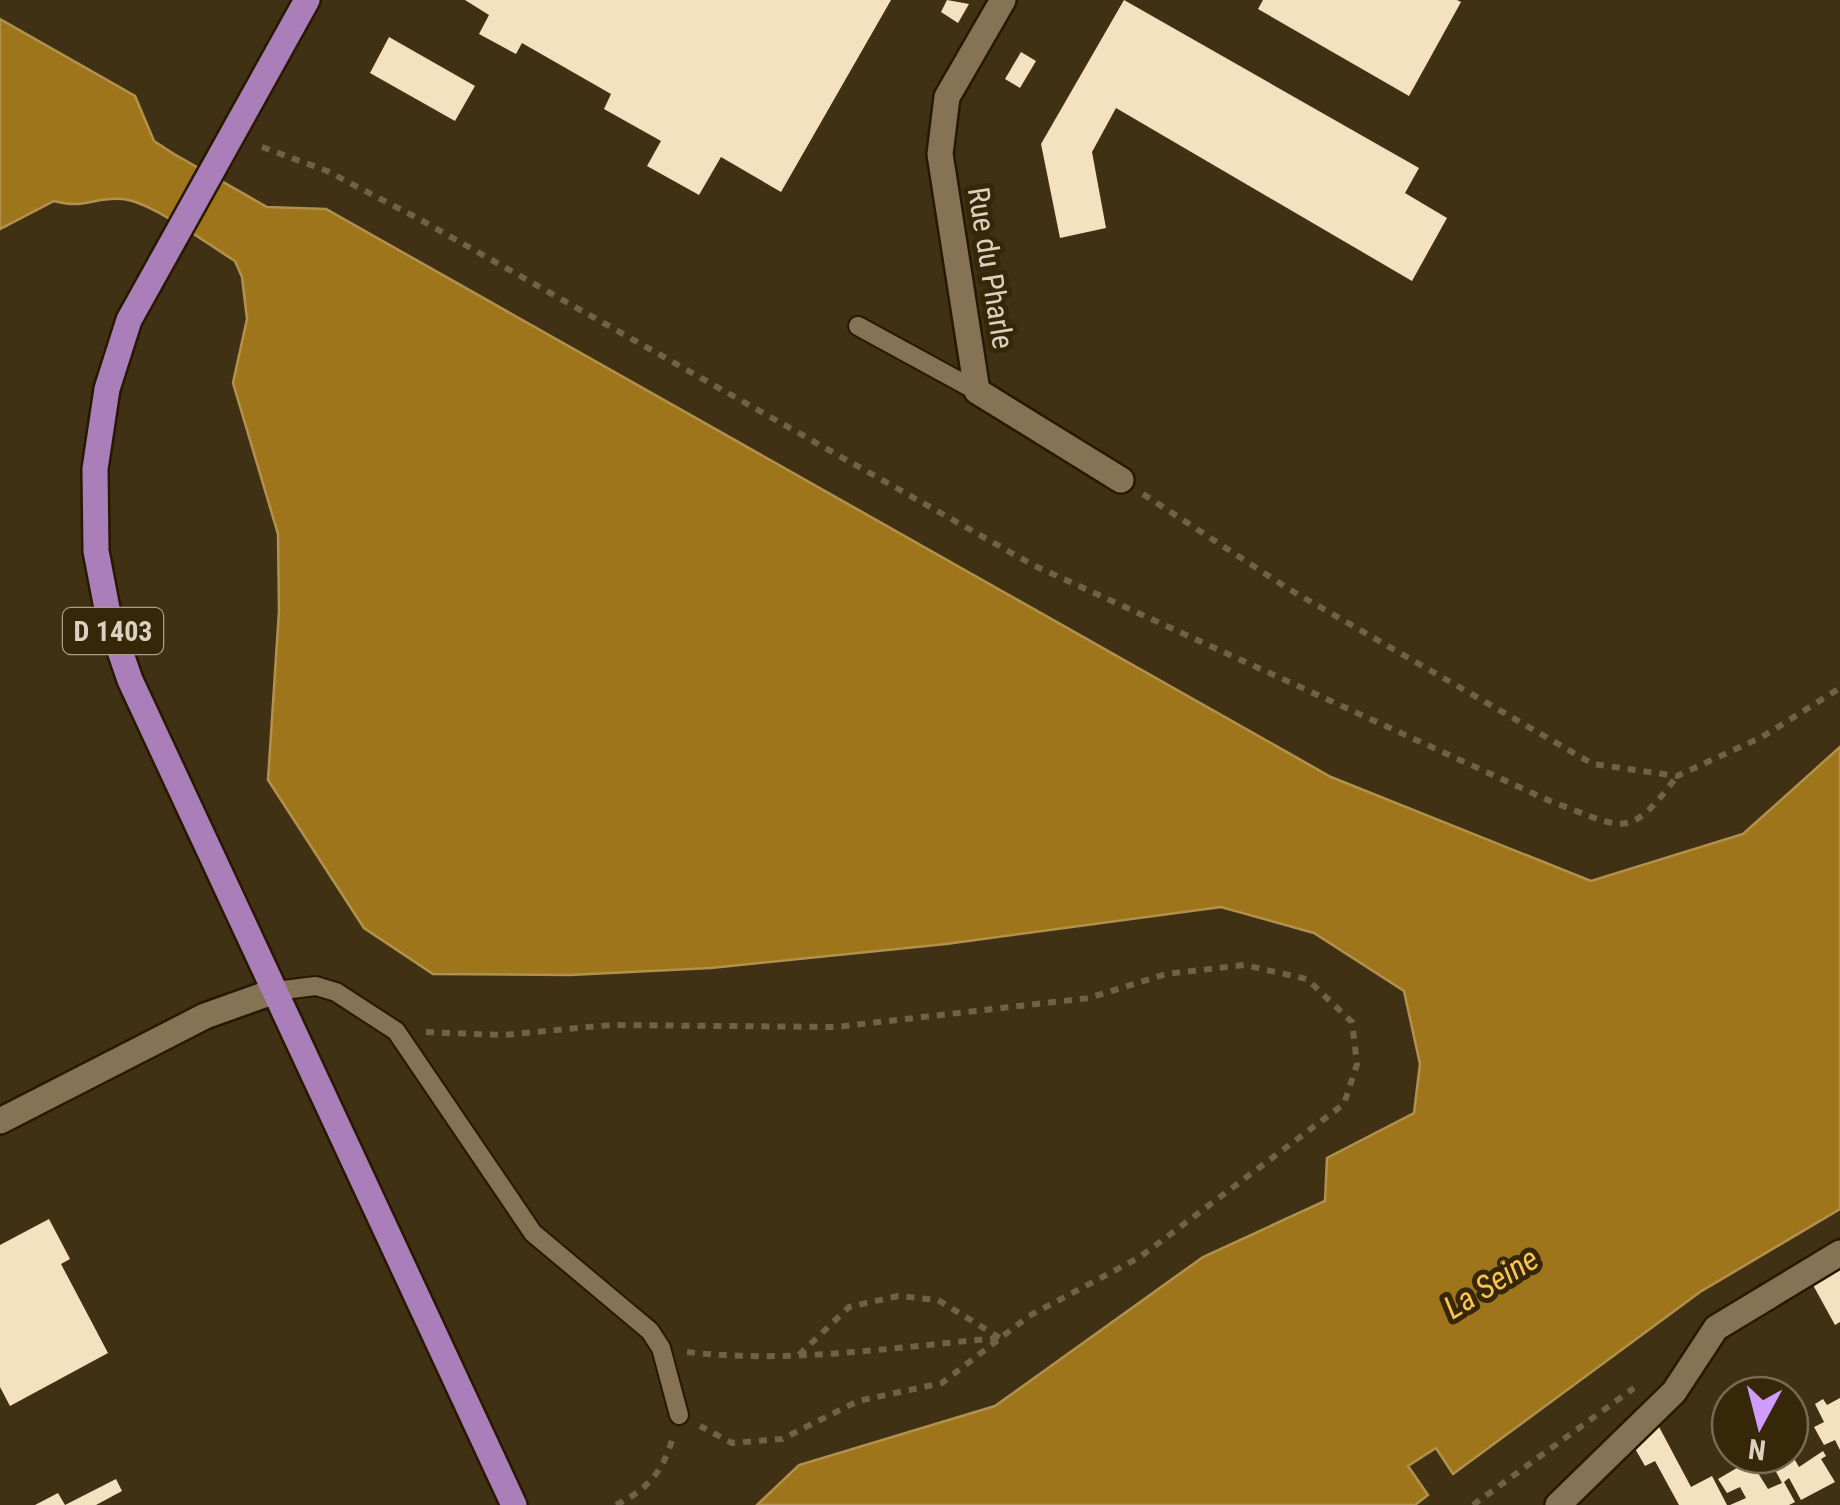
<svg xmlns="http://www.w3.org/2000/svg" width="1840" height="1505" viewBox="0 0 1840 1505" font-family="'Roboto Condensed',sans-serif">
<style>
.water{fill:#9f751b;stroke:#b1914c;stroke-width:2.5}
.building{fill:#f4e1bf}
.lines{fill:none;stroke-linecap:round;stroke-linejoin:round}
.service-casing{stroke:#271800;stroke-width:22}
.minor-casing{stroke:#271800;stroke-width:30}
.primary-casing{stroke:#271800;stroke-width:30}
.path{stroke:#706249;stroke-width:6;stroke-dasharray:8 8;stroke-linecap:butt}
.service{stroke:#847355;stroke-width:18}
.minor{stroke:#847355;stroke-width:25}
.primary{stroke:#aa7eb8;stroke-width:25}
.labels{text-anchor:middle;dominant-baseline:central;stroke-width:10;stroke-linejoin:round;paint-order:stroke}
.shield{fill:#362709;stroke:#a99e89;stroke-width:2.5}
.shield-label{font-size:28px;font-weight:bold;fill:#dad1c0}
.street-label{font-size:30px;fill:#dad1c0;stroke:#362709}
.water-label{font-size:32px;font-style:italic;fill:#fcc252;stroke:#362709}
</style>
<rect width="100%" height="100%" fill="#413114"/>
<path class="water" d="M0 19 135 96 154 141 174 154 267 207 326 209 1331 777 1591 881 1743 834 1840 747V1209L1700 1292 1453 1474 1436 1448 1408 1466 1428 1495 1415 1505H757L799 1465 995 1406 1203 1257 1325 1201 1327 1158 1414 1113 1420 1064 1404 991 1314 933 1221 907 946 944 711 968 570 975 433 974 364 928 268 780 279 611 278 534 233 383 247 319 242 277 235 261C207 244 154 203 123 199 93 196 87 210 54 201L0 229Z"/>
<g class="building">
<path d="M465 0H891L781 192 721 157 699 195 647 166 661 141 604 109 611 94 522 43 516 54 479 34 489 15Z"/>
<path d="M947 0 969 4 958 23 941 12Z"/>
<path d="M1124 0 1419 168 1405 193 1447 218 1412 281 1116 108 1092 152 1106 228 1060 238 1041 144Z"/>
<path d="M1263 0H1457L1461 2 1409 96 1258 9Z"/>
<path d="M389 37 475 86 455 121 370 73Z"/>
<path d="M1021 52 1036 61 1020 88 1005 79Z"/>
<path d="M49 1219 70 1259 61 1264 108 1353 10 1406 0 1387V1245Z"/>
<path d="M1840 1269V1322L1835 1325 1813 1285Z"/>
<path d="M1840 1398V1450L1835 1440 1824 1445 1814 1427 1824 1422 1815 1404 1823 1399 1827 1405Z"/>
<path d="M1657 1423 1691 1487 1712 1476 1727 1505H1679L1655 1461 1645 1466 1633 1445Z"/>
<path d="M1823 1451 1826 1456 1821 1459 1835 1482 1801 1500 1789 1478 1784 1482 1795 1502 1789 1505H1730L1746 1498 1740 1487 1727 1493 1718 1479 1742 1465 1745 1469 1753 1465 1768 1489 1782 1483 1767 1455H1792L1799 1467Z"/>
<path d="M116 1479 122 1491 96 1505H65Z"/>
<path d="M58 1493 65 1505H35Z"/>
</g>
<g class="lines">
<defs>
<g id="service">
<path d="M858 326 977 391"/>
<path d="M275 991 316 986 336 992 396 1031 533 1233 650 1331 661 1348 679 1415"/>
</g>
<g id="minor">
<path d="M1003 0 947 97 940 154 977 391 1121 480"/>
<path d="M0 1121 205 1016 275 991"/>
<path d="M1558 1505 1674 1392 1716 1328 1840 1253"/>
</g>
<path id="primary" d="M307 0 129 320 107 389 95 469 96 551 109 619 130 680 514 1505"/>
</defs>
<use href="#service" class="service-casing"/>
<use href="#minor" class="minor-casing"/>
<use href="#primary" class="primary-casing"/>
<g class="path">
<path d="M262 147 327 171 419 219 1033 565 1552 802C1625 828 1628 842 1677 776"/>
<path d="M1143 494 1287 588 1593 764 1677 776 1762 737 1840 688"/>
<path d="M426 1032 502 1035 611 1025 836 1027 1089 998 1166 974 1244 965 1307 979 1352 1022 1357 1064 1344 1104 1140 1257 1029 1316 942 1383 858 1401 782 1439 732 1443 700 1426"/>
<path d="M687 1352C790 1364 896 1347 999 1338"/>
<path d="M799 1355 849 1307 898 1296 938 1300 1000 1338"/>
<path d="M616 1505C648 1489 663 1472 673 1437"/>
<path d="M1473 1505 1634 1388"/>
</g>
<use href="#service" class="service"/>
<use href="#minor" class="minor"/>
<use href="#primary" class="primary"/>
</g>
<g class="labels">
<rect class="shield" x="63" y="608" width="100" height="46" rx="8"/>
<g class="shield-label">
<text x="113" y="631">D 1403</text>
</g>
<g class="street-label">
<text transform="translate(991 268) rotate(81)">Rue du Pharle</text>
</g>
<g class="water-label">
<text transform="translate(1491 1283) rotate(-32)">La Seine</text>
</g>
</g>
<g transform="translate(1760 1425) rotate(187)"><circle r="48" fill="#362709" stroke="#786b52" stroke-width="2.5"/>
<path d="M0-8L18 38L0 25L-18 38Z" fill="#d09dff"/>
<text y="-15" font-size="28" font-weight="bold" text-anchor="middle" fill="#dad1c0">N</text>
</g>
</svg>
